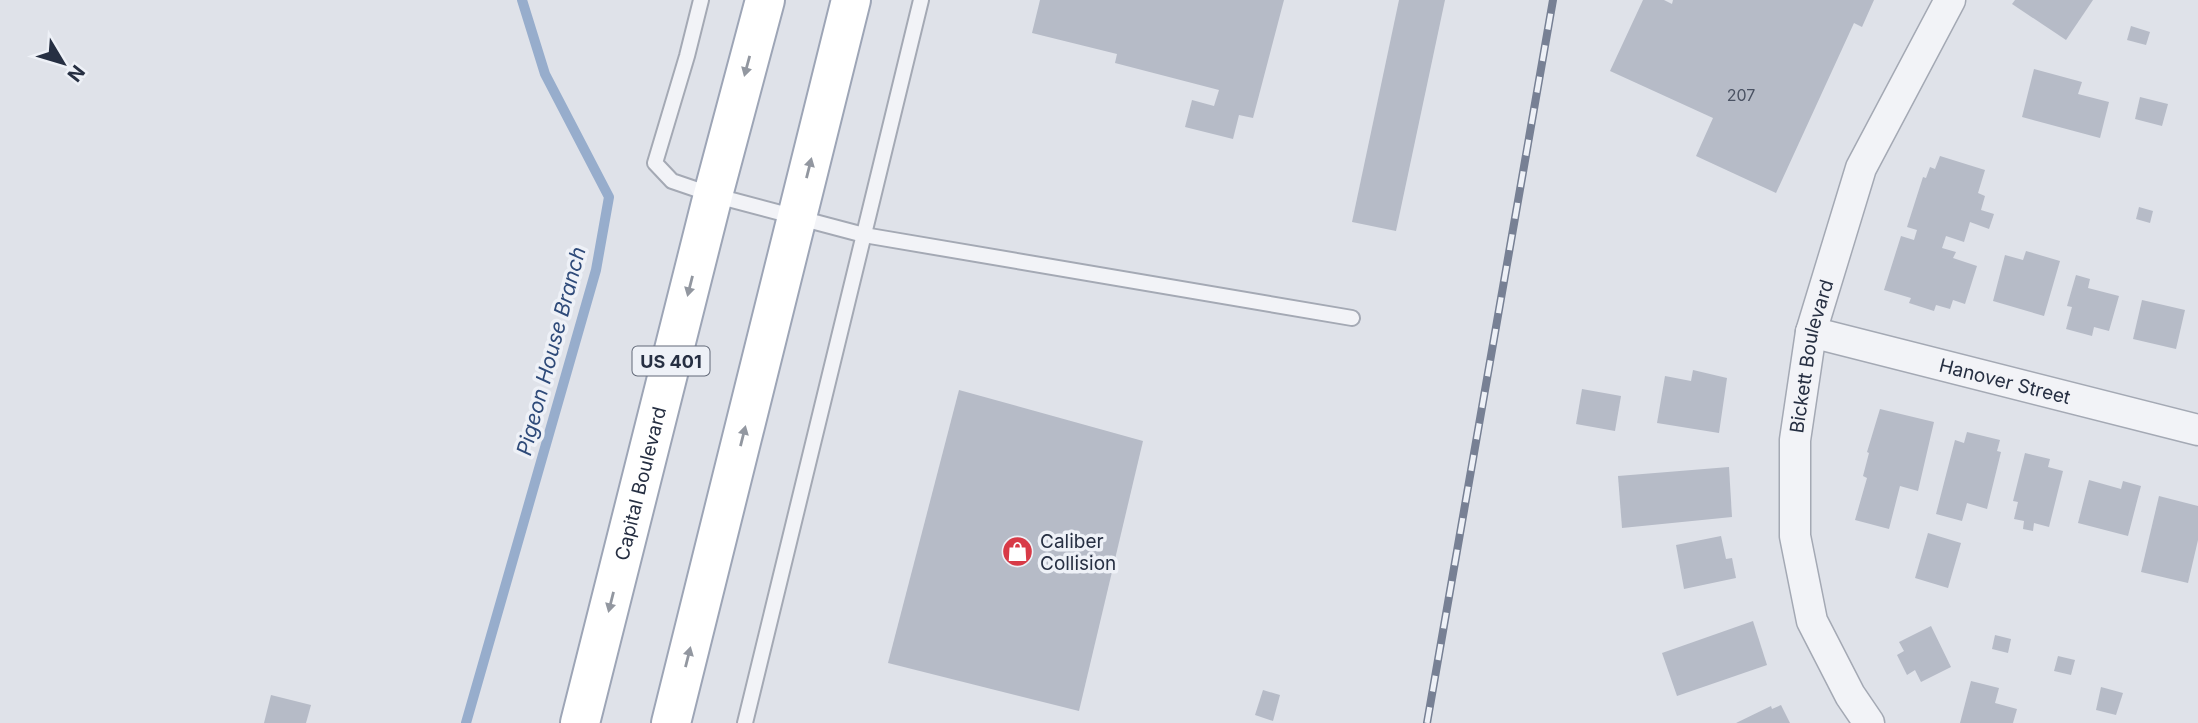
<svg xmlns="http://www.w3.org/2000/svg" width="2198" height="723" viewBox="0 0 2198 723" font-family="Inter,sans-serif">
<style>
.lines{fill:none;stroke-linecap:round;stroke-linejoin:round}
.stream{stroke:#97adcc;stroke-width:10}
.building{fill:#b6bbc7}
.lane-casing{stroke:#a4a9b4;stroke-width:18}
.street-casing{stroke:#a4a9b4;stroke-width:33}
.primary-casing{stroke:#9da5b6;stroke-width:42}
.lane{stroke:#f2f3f7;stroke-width:14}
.street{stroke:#f2f3f7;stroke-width:30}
.primary{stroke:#fff;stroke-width:38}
.rail-casing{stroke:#778094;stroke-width:8}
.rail{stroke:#eef1f7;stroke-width:5;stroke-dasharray:16;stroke-linecap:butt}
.oneway{fill:#9297a0}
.labels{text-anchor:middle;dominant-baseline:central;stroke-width:7;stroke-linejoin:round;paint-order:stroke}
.number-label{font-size:16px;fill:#4a5263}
.shield{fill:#eef1f7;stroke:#626978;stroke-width:2}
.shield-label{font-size:18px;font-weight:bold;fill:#262f42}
.street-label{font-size:19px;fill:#262f42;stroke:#eef1f7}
.poi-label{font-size:19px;fill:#262f42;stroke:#eef1f7;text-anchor:start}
.water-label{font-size:21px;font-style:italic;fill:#2e4a79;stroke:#eef1f7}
</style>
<rect width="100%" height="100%" fill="#dfe2e9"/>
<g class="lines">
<path class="stream" d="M466 723 596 270 609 197 545 74 522 0"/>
</g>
<g class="building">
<path d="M1040 0H1284L1253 118 1239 115 1233 139 1185 127 1192 100 1214 106 1219 90 1115 63 1117 54 1032 33Z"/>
<path d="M1399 0H1445L1396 231 1352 222Z"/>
<path d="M1643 0H1664L1672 4 1673 0H1874L1862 27 1854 23 1776 193 1696 156 1713 118 1610 71Z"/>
<path d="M2015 0H2093L2066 40 2012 4Z"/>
<path d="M2131 26 2150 32 2146 45 2127 40Z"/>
<path d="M2034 69 2082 82 2078 94 2109 102 2100 138 2022 117Z"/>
<path d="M2140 97 2168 104 2162 126 2135 119Z"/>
<path d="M1940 156 1985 170 1978 193 1985 196 1981 210 1994 214 1989 229 1970 222 1964 242 1946 236 1942 248 1956 252 1953 258 1977 266 1965 304 1953 300 1950 309 1936 305 1934 311 1909 303 1911 298 1884 290 1901 236 1914 240 1917 230 1907 227 1923 177 1926 178 1930 167 1935 169Z"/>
<path d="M2139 207 2153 211 2150 223 2136 219Z"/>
<path d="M2026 251 2060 261 2044 316 1993 301 2005 255 2023 260Z"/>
<path d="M2076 275 2090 279 2088 288 2119 296 2109 331 2094 327 2092 336 2066 329 2072 307 2067 306Z"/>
<path d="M2142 300 2185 310 2176 349 2133 339Z"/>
<path d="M1693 370 1727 378 1719 433 1657 423 1665 376 1691 381Z"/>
<path d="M1582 389 1621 396 1615 431 1576 424Z"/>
<path d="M959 390 1143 441 1079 711 888 663Z"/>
<path d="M1880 409 1934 422 1918 491 1900 486 1889 529 1855 520 1867 478 1863 476 1869 453 1867 452Z"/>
<path d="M1967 432 2000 440 1997 451 2001 452 1987 509 1967 503 1962 521 1936 514 1955 440 1964 443Z"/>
<path d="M2025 453 2050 459 2048 467 2063 471 2049 527 2034 523 2033 531 2023 529 2024 521 2014 519 2018 502 2013 501Z"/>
<path d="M1729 467 1732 517 1622 528 1618 476Z"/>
<path d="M2089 480 2121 489 2123 481 2141 486 2128 536 2078 523Z"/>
<path d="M2159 496 2198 506V540L2188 583 2141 572Z"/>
<path d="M1928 533 1961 543 1948 588 1915 578Z"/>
<path d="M1721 536 1726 559 1732 558 1736 578 1684 589 1676 545Z"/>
<path d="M1753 621 1767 665 1677 696 1662 653Z"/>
<path d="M1931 626 1951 667 1921 682 1915 670 1907 675 1897 655 1904 651 1899 642Z"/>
<path d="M1995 635 2011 639 2008 653 1992 649Z"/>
<path d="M2058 656 2075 660 2071 675 2054 671Z"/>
<path d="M1971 681 1999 688 1995 703 2017 709 2013 723H1960Z"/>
<path d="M2101 687 2123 693 2116 715 2096 710Z"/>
<path d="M1263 690 1280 695 1273 721 1255 715Z"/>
<path d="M271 695 311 705 306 723H264Z"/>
<path d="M1781 705 1790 723H1736L1771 706 1772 709Z"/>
</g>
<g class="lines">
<defs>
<g id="lane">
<path d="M701 0 687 56 655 163 672 181 713 195 864 235 1352 318"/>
<path d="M745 723 921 0"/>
</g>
<g id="street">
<path id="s1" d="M1811 332 2198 430"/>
<path id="s2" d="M1869 723 1850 695 1812 621 1795 536V440L1811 332 1861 168 1950 0"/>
</g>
<g id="primary">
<path id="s3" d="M580 723 713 195 765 0"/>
<path d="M671 723 851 0"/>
</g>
</defs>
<use href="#lane" class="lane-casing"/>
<use href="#street" class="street-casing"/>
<use href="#primary" class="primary-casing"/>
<use href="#lane" class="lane"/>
<use href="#street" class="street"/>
<use href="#primary" class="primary"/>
<defs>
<path id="rail" d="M1427 723 1553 0"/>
</defs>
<use href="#rail" class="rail-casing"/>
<use href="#rail" class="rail"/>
</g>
<defs><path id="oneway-solid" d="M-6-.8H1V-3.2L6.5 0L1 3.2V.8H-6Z" transform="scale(1.75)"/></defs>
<g class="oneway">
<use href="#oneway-solid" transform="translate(747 66) rotate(105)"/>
<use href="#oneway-solid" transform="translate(809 168) rotate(-76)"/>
<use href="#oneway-solid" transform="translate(690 286) rotate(104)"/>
<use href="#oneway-solid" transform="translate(743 436) rotate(-76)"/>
<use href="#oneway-solid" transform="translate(611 602) rotate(104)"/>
<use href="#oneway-solid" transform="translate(688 657) rotate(-76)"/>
</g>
<defs>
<symbol id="shop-disc" viewBox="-11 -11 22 22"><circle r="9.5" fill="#d83a47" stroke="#eef1f7"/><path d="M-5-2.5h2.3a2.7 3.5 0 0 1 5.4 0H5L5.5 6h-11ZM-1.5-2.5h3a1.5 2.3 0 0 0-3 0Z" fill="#fff"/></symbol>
</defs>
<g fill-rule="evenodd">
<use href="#shop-disc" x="1000" y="534" width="35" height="35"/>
</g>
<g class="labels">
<g class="number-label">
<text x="1741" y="95">207</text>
</g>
<rect class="shield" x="632.5" y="346.5" width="77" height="29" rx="5"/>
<g class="shield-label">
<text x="671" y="361">US 401</text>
</g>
<g class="street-label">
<text stroke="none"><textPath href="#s2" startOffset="385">Bickett Boulevard</textPath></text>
<text stroke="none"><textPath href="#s1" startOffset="200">Hanover Street</textPath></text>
<text stroke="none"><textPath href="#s3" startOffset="247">Capital Boulevard</textPath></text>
</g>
<g class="poi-label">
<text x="1040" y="541">Caliber<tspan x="1040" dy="22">Collision</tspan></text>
</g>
<g class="water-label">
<text transform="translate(551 351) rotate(-75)">Pigeon House Branch</text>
</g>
</g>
<g transform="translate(63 63) rotate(128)" stroke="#eef1f7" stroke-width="5" paint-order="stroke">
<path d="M0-5L12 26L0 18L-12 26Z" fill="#262f42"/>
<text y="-10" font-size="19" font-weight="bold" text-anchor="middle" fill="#262f42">N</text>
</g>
</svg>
